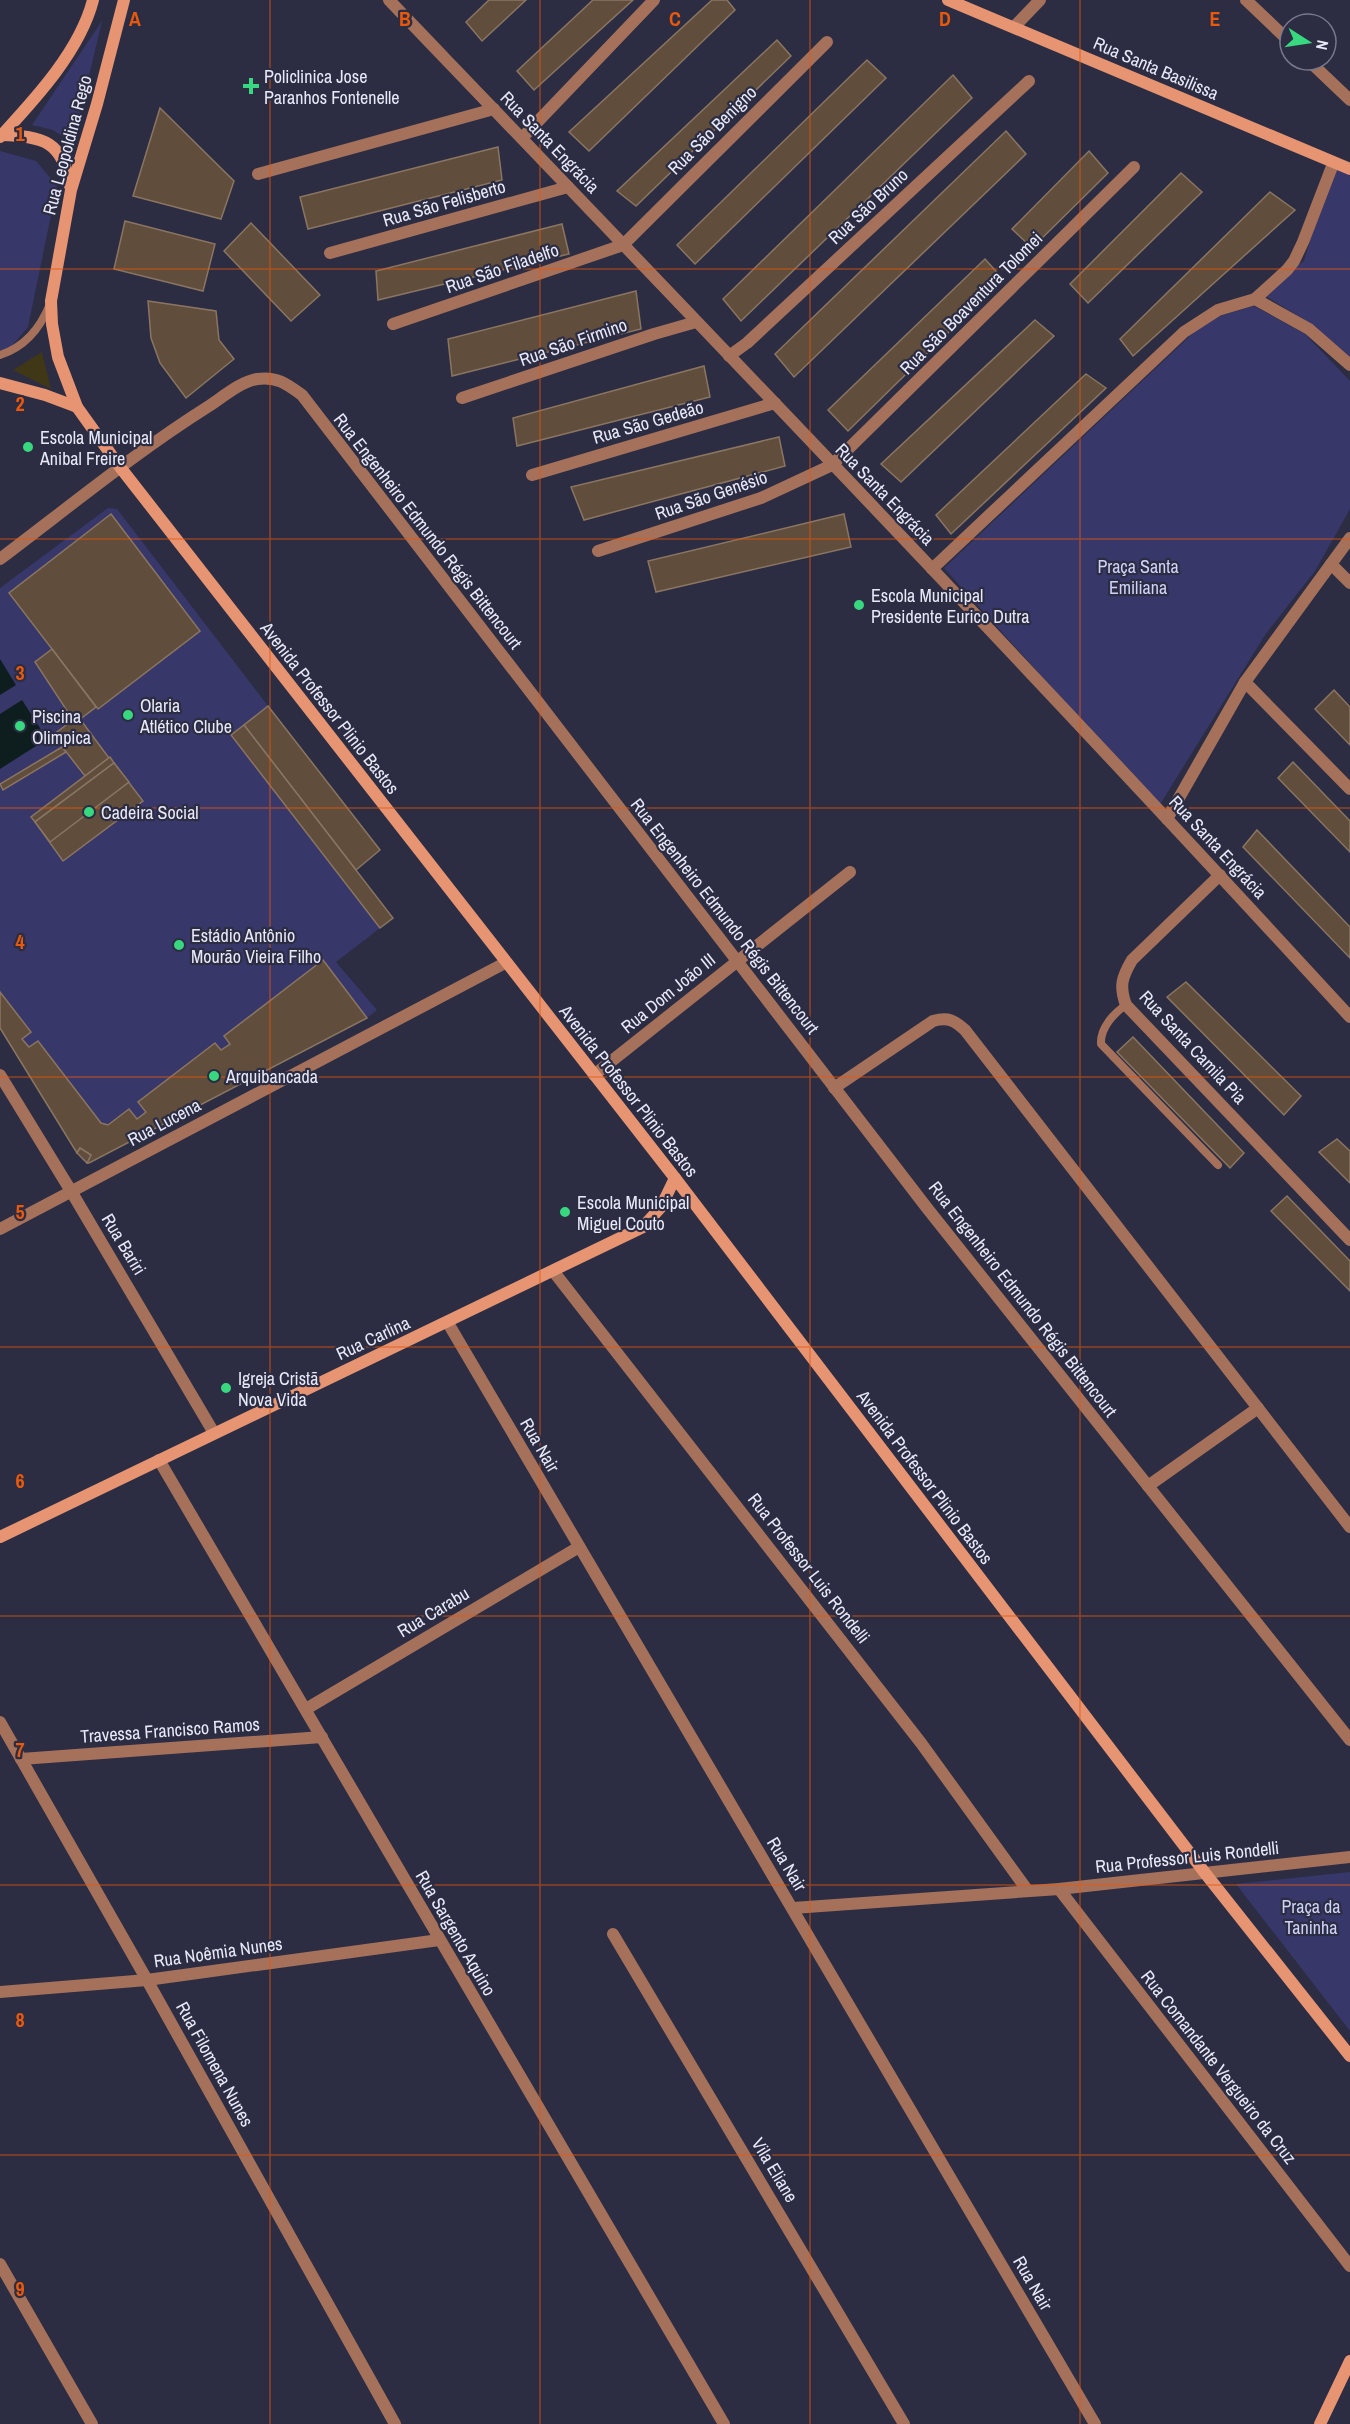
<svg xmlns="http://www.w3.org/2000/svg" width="1350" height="2424" viewBox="0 0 1350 2424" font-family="'Archivo Narrow',sans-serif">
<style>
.green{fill:#38376a}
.sand{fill:#3f3716}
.water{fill:#0e1d1d}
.building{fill:#614d3b;stroke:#8a7562;stroke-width:1.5}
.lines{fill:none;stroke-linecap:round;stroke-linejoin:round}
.lane{stroke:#a5715b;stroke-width:8}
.street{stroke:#a5715b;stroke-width:12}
.secondary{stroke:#e79472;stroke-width:12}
.grid{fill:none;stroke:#e8590c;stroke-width:1.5;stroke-opacity:0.55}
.poi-dot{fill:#38d880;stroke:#2c2d43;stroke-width:2}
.labels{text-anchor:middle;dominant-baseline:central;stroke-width:4.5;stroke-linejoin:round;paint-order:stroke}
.street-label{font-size:18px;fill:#e8e9f8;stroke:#2c2d43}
.poi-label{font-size:18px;fill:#e8e9f8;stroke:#2c2d43;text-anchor:start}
.park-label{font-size:18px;fill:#cfd2f8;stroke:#2c2d43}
.grid-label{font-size:20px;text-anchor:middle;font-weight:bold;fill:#e8590c;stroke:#2c2d43;stroke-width:4.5;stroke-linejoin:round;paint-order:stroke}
</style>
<rect width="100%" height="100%" fill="#2c2d43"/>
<g class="green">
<path d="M102 21 73 143 53 130 32 125Z"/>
<path d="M0 151 36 161 57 186 28 327 10 348 0 350Z"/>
<path d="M1333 166 1350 173V360L1315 326 1262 294 1304 261Z"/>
<path d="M1254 306 1305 334 1350 381V509L1315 571 1265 635 1159 806 944 568 1207 320Z"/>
<path d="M108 508 117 509 268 706 244 725 393 918 336 962 377 1010 367 1018 88 1163 83 1161 77 1153 0 1028V588Z"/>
<path d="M1350 1872V2031L1236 1884Z"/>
</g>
<path class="sand" d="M42 352 51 389 13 370Z"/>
<g class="water">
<path d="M0 659 16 685 0 695Z"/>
<path d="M22 700 47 739 0 769V714Z"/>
</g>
<g class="building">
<path d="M489 0H526L482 41 466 22Z"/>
<path d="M593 0H633L534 90 517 71Z"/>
<path d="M712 0H727L735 10 589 151 569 132Z"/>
<path d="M777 40 791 56 636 206 617 191Z"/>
<path d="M867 60 886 78 695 264 677 245Z"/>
<path d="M953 75 972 98 741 321 723 299Z"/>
<path d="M160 108 234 181 221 219 133 196Z"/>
<path d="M1006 131 1026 154 794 377 775 354Z"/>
<path d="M498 147 502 180 308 229 300 197Z"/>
<path d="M1089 151 1108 173 1032 248 1012 229Z"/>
<path d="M1181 173 1202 192 1088 303 1070 284Z"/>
<path d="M1270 192 1295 210 1133 356 1120 339Z"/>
<path d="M125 221 215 244 203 291 114 269Z"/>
<path d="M251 223 320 295 291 321 224 251Z"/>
<path d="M562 224 569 254 378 300 376 271Z"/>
<path d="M985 259 1003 279 848 431 828 410Z"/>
<path d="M636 291 641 329 452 376 448 339Z"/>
<path d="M148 301 216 311 219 340 234 359 186 398 160 363 151 338Z"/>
<path d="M1035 320 1054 336 901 482 881 464Z"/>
<path d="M704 366 710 397 517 446 513 418Z"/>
<path d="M1086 374 1106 388 951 534 936 515Z"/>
<path d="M779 437 785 466 584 520 571 487Z"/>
<path d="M111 514 200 631 98 709 9 593Z"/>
<path d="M844 514 851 547 656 592 648 561Z"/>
<path d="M52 649 96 707 75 723 35 662Z"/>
<path d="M1334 690 1350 707V745L1315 709Z"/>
<path d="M268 706 380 850 356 870 244 725Z"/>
<path d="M80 719 109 758 85 776 53 735 73 720 75 723Z"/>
<path d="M244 725 393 918 380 928 231 735Z"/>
<path d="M62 747 66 752 3 790 0 784Z"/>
<path d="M110 757 114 763 35 822 31 817Z"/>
<path d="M1293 762 1350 821V852L1278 778Z"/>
<path d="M114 763 143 801 63 861 35 822Z"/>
<path d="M114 763 129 782 50 842 35 822Z"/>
<path d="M1257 830 1350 927V958L1243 847Z"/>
<path d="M323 960 367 1018 89 1163H87L91 1155 80 1148 77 1153 0 1028V992L31 1032 22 1039 29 1047 38 1041 101 1123 108 1125 129 1109 137 1119 146 1112 138 1102 215 1043 221 1050 230 1044 224 1036Z"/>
<path d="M1186 982 1301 1096 1284 1115 1167 997Z"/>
<path d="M1133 1037 1244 1153 1230 1168 1117 1052Z"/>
<path d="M1337 1139 1350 1151V1183L1319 1152Z"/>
<path d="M80 1148 91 1155 87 1163 77 1153Z"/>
<path d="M1287 1196 1350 1261V1291L1271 1211Z"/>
</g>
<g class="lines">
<g class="lane">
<path d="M0 355C25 347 40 329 50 304"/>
<path d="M1126 1005C1114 1013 1100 1028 1101 1044L1218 1165"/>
</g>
<g class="street">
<path d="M389 0C712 337 1035 673 1350 1017"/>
<path d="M1246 0 1290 42"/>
<path d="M1014 27 1040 0"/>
<path d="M1308 60 1350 100"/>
<path d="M522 138 654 0"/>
<path d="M258 174 494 109"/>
<path d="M330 253 568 187"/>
<path d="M1255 299 1309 329 1350 365"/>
<path d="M393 324 623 245 827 42"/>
<path d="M729 356 747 343 1029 81"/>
<path d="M462 398 654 334 696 322"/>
<path d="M532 475 775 403"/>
<path d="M598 551 761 498 832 465 1134 167"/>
<path d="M0 559C69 507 136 452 209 406 223 397 240 382 257 379 277 376 287 384 302 395L927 1208 1350 1740"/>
<path d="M1331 564 1350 583"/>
<path d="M932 569 1184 332 1218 310 1255 299 1287 270 1294 261 1303 242 1333 164"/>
<path d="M1245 682 1350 789"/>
<path d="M1167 819 1245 682 1350 538"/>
<path d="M1220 875 1132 960C1122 977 1119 986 1126 1005L1350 1240"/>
<path d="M0 1075 71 1191 214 1433"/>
<path d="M594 1075 850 872"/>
<path d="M834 1088 933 1021C948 1017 954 1020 965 1030L1350 1527"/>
<path d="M0 1229 505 963"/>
<path d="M554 1272 921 1743 1028 1891"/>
<path d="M448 1323 1095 2424"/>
<path d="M159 1460 724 2424"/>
<path d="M1148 1486 1258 1408"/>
<path d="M306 1709 579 1547"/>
<path d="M0 1722 147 1980 395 2424"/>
<path d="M21 1759 322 1737"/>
<path d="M1059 1889 1350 2266"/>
<path d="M793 1908 1059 1889 1350 1857"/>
<path d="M613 1934 904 2424"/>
<path d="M0 1992 147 1980 439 1940"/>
<path d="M0 2264 92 2424"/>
</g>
<g class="secondary">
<path d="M124 0 97 104 71 190 51 301 52 324 58 357 77 407 120 467 675 1178 1205 1873 1350 2056"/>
<path d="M948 0 1350 169"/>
<path d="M1 135C44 136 63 142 70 186"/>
<path d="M0 137C35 99 80 51 93 0"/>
<path d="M0 383 45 395 77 407"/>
<path d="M0 1537 643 1227 661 1207 675 1178"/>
<path d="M1320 2424 1350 2361"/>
</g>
</g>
<path class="grid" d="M270 0V2424M540 0V2424M810 0V2424M1080 0V2424M0 269H1350M0 539H1350M0 808H1350M0 1077H1350M0 1347H1350M0 1616H1350M0 1885H1350M0 2155H1350"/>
<g class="poi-dot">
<path d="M248 77h6v6h6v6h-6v6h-6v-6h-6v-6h6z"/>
<circle cx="28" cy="447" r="6"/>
<circle cx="859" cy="605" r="6"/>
<circle cx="128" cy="715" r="6"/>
<circle cx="20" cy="726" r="6"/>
<circle cx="89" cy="812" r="6"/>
<circle cx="179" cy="945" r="6"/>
<circle cx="214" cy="1076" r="6"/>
<circle cx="565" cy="1212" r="6"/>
<circle cx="226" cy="1388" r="6"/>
</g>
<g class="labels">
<g class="street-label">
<text transform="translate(1156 68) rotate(23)">Rua Santa Basilissa</text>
<text transform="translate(712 130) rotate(-45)">Rua São Benigno</text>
<text transform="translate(550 142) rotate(46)">Rua Santa Engrácia</text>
<text transform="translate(67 145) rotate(-75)">Rua Leopoldina Rego</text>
<text transform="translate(444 203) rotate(-16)">Rua São Felisberto</text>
<text transform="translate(868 206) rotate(-43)">Rua São Bruno</text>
<text transform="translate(502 268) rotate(-19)">Rua São Filadelfo</text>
<text transform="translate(971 303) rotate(-45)">Rua São Boaventura Tolomei</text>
<text transform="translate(573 342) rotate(-19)">Rua São Firmino</text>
<text transform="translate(648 422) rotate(-16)">Rua São Gedeão</text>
<text transform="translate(885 494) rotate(46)">Rua Santa Engrácia</text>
<text transform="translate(711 495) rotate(-19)">Rua São Genésio</text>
<text transform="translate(428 531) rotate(52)">Rua Engenheiro Edmundo Régis Bittencourt</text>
<text transform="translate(330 708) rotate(52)">Avenida Professor Plinio Bastos</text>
<text transform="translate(1218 847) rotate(47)">Rua Santa Engrácia</text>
<text transform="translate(725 916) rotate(52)">Rua Engenheiro Edmundo Régis Bittencourt</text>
<text transform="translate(668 993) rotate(-39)">Rua Dom João III</text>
<text transform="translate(1193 1047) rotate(47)">Rua Santa Camila Pia</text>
<text transform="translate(629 1091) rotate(52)">Avenida Professor Plinio Bastos</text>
<text transform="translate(164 1122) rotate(-28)">Rua Lucena</text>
<text transform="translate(124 1244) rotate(59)">Rua Bariri</text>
<text transform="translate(1023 1299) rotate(52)">Rua Engenheiro Edmundo Régis Bittencourt</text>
<text transform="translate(373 1338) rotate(-25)">Rua Carlina</text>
<text transform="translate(540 1445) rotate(60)">Rua Nair</text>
<text transform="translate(925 1477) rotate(53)">Avenida Professor Plinio Bastos</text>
<text transform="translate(809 1568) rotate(52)">Rua Professor Luis Rondelli</text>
<text transform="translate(433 1612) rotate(-31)">Rua Carabu</text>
<text transform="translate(170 1730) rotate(-4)">Travessa Francisco Ramos</text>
<text transform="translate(1187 1857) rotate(-6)">Rua Professor Luis Rondelli</text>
<text transform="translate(787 1864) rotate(59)">Rua Nair</text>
<text transform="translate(456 1933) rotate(60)">Rua Sargento Aquino</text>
<text transform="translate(218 1952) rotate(-8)">Rua Noêmia Nunes</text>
<text transform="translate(215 2064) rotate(61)">Rua Filomena Nunes</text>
<text transform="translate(1219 2067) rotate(52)">Rua Comandante Vergueiro da Cruz</text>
<text transform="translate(775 2170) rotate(59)">Vila Eliane</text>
<text transform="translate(1033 2283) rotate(60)">Rua Nair</text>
</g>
<g class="poi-label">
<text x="264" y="76">Policlinica Jose<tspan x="264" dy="21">Paranhos Fontenelle</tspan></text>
<text x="40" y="437">Escola Municipal<tspan x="40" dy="21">Anibal Freire</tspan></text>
<text x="871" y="595">Escola Municipal<tspan x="871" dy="21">Presidente Eurico Dutra</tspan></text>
<text x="140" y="705">Olaria<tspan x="140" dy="21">Atlético Clube</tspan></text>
<text x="32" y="716">Piscina<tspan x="32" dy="21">Olimpica</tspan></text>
<text x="101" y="812">Cadeira Social</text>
<text x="191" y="935">Estádio Antônio<tspan x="191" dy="21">Mourão Vieira Filho</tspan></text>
<text x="226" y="1076">Arquibancada</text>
<text x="577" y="1202">Escola Municipal<tspan x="577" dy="21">Miguel Couto</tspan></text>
<text x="238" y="1378">Igreja Cristã<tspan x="238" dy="21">Nova Vida</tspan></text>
</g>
<g class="park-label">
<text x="1138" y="566">Praça Santa<tspan x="1138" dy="21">Emiliana</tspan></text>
<text x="1311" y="1906">Praça da<tspan x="1311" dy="21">Taninha</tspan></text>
</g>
</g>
<g class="grid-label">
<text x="135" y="26">A</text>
<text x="405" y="26">B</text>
<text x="675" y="26">C</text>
<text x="945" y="26">D</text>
<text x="1215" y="26">E</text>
<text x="20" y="141">1</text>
<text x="20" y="411">2</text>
<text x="20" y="680">3</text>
<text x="20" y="949">4</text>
<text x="20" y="1219">5</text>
<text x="20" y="1488">6</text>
<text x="20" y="1757">7</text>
<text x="20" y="2027">8</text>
<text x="20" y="2296">9</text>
</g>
<g transform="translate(1308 42) rotate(102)"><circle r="28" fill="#2c2d43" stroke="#77788b" stroke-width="1.5"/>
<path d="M0-4.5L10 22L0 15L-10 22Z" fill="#38d880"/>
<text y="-9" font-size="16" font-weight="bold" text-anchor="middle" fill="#e8e9f8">N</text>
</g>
</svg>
